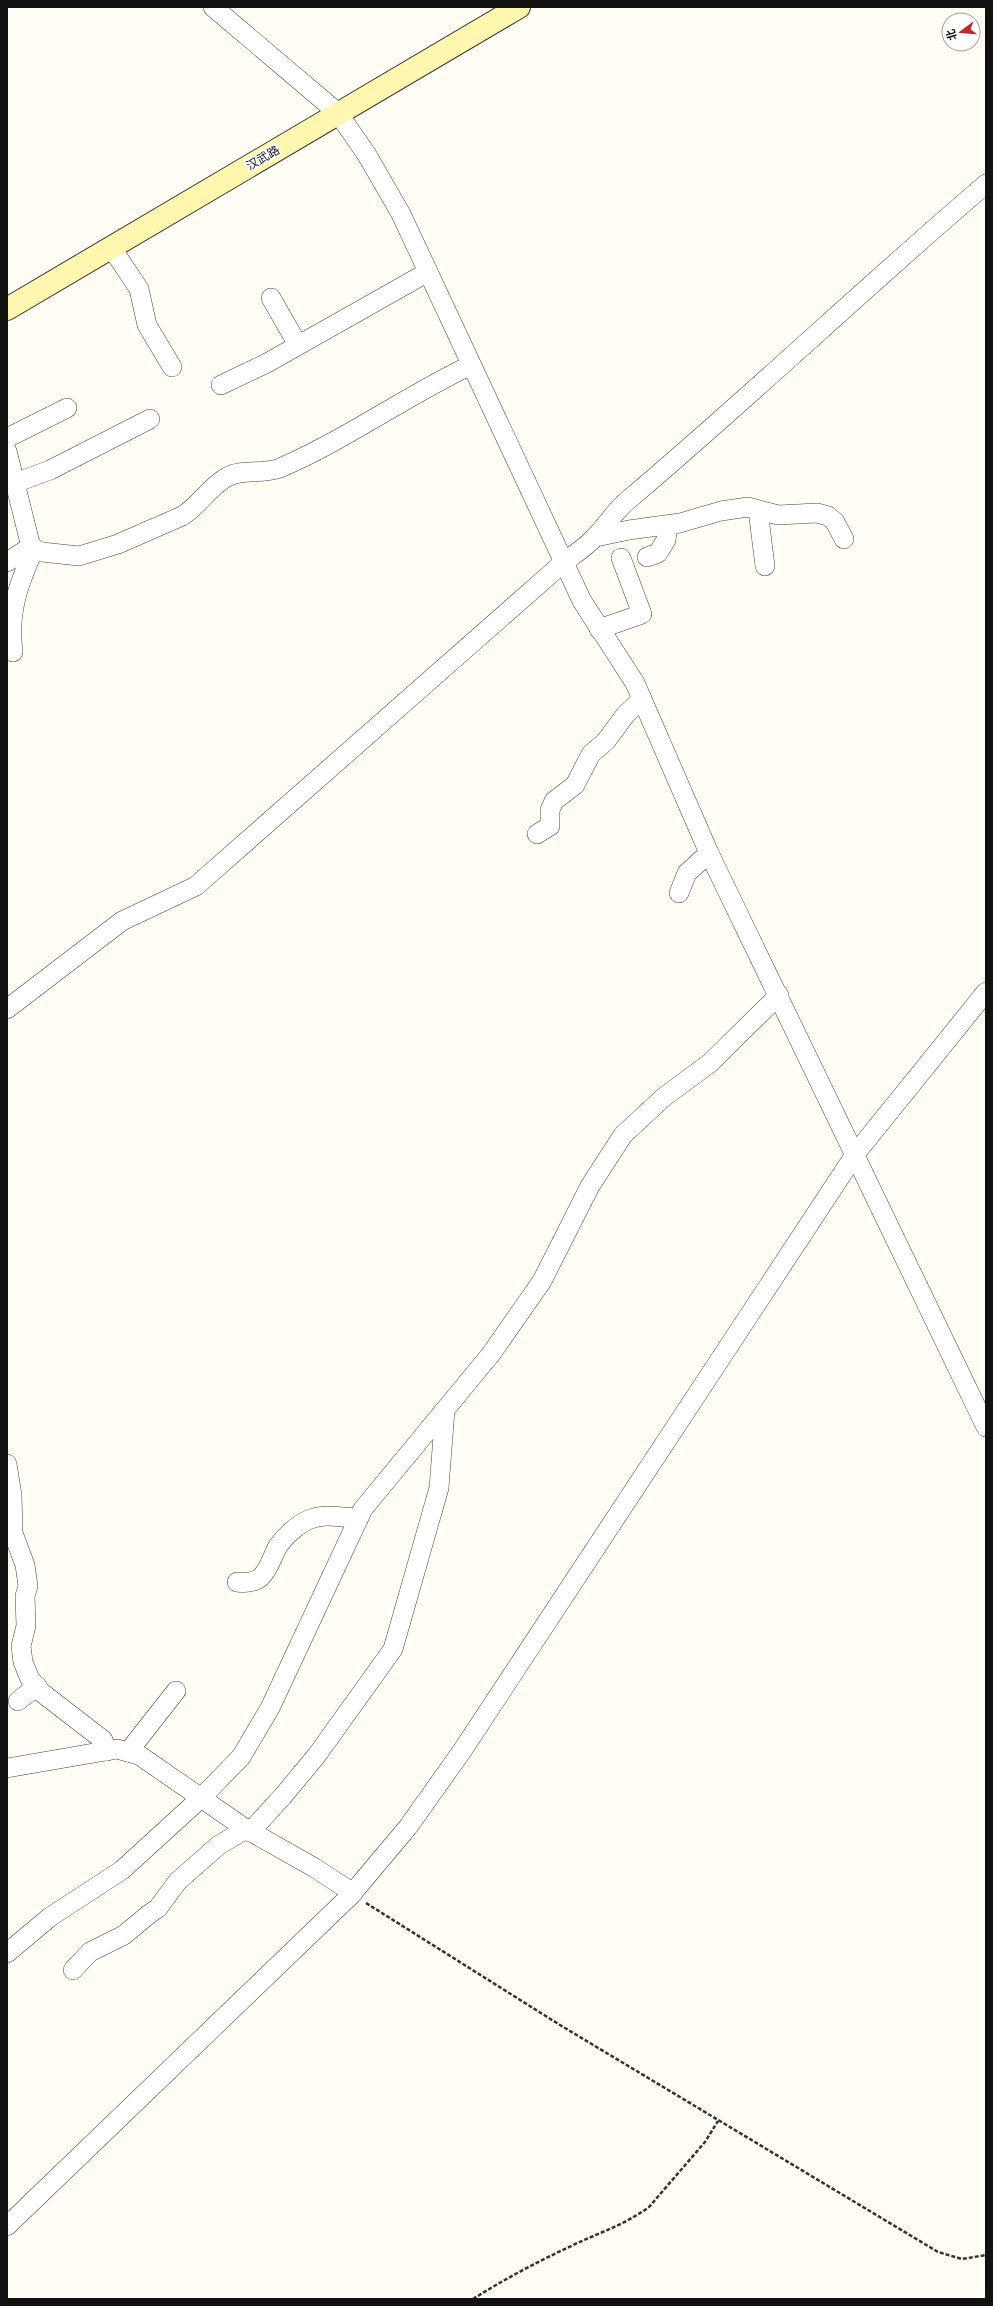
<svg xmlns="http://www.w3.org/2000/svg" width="993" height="2306" viewBox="0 0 993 2306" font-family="'Roboto Serif','Noto Sans SC',serif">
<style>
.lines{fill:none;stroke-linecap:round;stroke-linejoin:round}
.minor-casing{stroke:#444;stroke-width:20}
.secondary-casing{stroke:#333;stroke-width:24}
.path{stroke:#333;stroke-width:2.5;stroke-dasharray:4 2;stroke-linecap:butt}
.minor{stroke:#fff;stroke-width:19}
.secondary{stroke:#fff6b0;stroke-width:22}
.labels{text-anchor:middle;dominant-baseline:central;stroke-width:4;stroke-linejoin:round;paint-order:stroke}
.street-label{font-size:12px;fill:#111;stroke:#fff}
</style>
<rect width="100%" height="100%" fill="#fffdf5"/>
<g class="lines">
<defs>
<g id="minor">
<path d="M213 7 338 113 367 155 401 214 582 601 635 683 709 853 986 1427"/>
<path d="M111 247 139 289 147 325 172 367"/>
<path d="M271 298 298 345"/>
<path d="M221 385 267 363 428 272"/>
<path d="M7 438 67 408"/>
<path d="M7 451 30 543 34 549 42 552 79 556 118 544 182 516C199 506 209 487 227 477 243 468 262 475 280 468 347 439 406 396 471 365"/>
<path d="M15 483 50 470 150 419"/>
<path d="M758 510 765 566"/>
<path d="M596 537 629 530 680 523 721 511 748 507 778 515 817 513 828 516 835 522 844 539"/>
<path d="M647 557 658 553 666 540 668 526"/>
<path d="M7 562 32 546"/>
<path d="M599 629 642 614 621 558"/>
<path d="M13 652C8 612 18 585 34 549"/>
<path d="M537 834 550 826V810L554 801 575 785 591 754 606 741 626 714 642 699"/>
<path d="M679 893 687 873 709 853"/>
<path d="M7 1009 122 921 196 886 564 562C575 554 586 547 595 537 607 525 613 513 627 501 749 398 864 288 986 184"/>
<path d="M7 1464 12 1495 13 1533 25 1565 28 1586 25 1596 26 1626 21 1646 23 1662 30 1679 41 1692 103 1740 107 1751"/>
<path d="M237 1582C266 1586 267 1567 278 1546 285 1536 297 1525 308 1520 325 1512 342 1519 359 1517"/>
<path d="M18 1701 37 1686"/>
<path d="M128 1752 176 1691"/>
<path d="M7 1768 117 1749 139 1755 246 1829 315 1868 353 1893"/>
<path d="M250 1832 283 1796 317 1755 393 1649 439 1488 445 1410"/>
<path d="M7 1953 50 1917 122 1870 202 1797 241 1757 270 1708 363 1509 491 1354 542 1281 590 1186 623 1135 664 1097 710 1063 779 995"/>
<path d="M73 1970 90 1952 124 1935 148 1915 158 1908 178 1881 219 1845 246 1829"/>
<path d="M7 2226 350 1896 408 1827 462 1751 856 1153 986 992"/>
</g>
<path id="secondary" d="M7 309 519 7"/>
</defs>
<use href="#minor" class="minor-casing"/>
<use href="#secondary" class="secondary-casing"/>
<g class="path">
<path d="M366 1903 560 2025 938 2252 962 2259 986 2255"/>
<path d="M473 2299C503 2280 535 2263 567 2248 595 2234 623 2226 649 2207L705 2142 718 2121"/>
</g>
<use href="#minor" class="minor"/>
<use href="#secondary" class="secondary"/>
</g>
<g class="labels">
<g class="street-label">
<text transform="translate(263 158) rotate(-30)">汉武路</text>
</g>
</g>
<rect width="993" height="2306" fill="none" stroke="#111111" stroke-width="16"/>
<g transform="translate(961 32) rotate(254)"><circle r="19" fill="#ffffff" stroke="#a0a0a0"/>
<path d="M0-3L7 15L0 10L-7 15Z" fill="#c4262e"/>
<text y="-6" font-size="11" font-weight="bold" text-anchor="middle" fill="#111111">北</text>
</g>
</svg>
